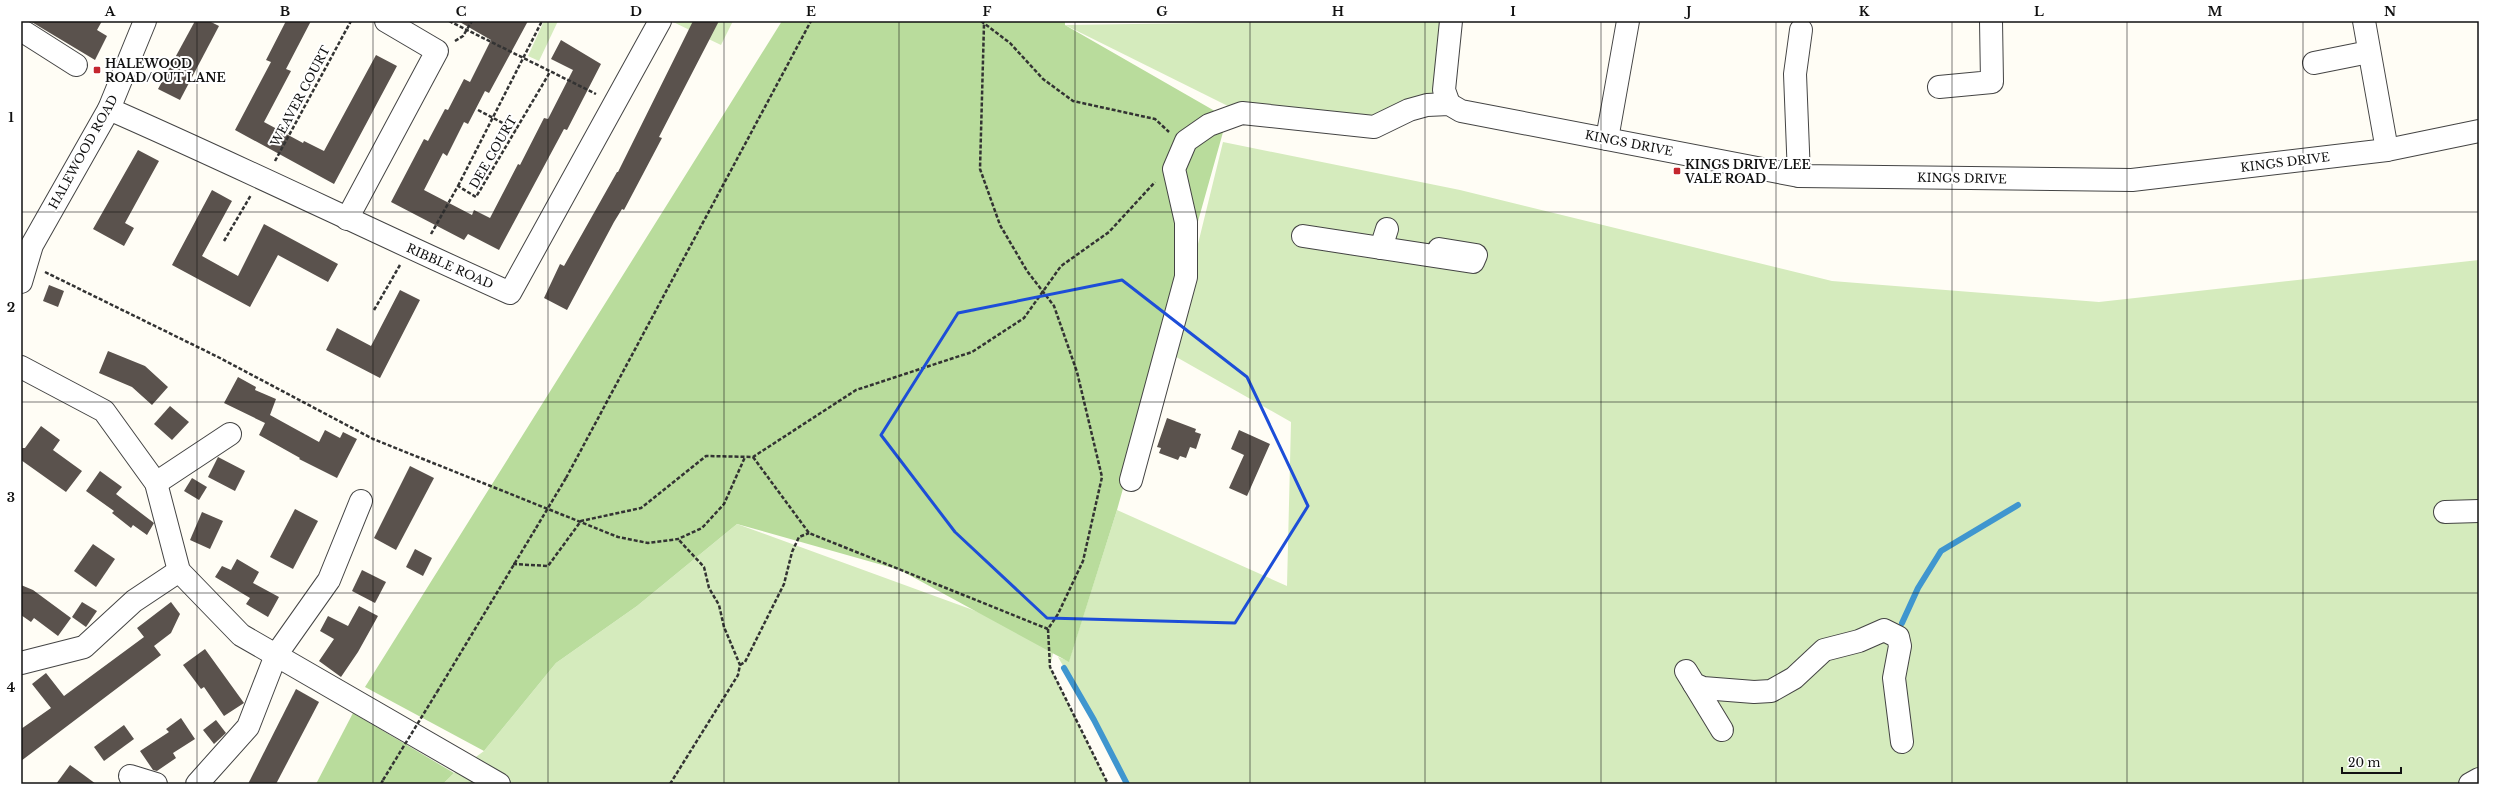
<svg xmlns="http://www.w3.org/2000/svg" width="2500" height="805" viewBox="0 0 2500 805" font-family="'Libre Baskerville',serif">
<style>
.green{fill:#d5ebbd}
.forest{fill:#b9dc9c}
.lines{fill:none;stroke-linecap:round;stroke-linejoin:round}
.stream{stroke:#3f96cf;stroke-width:6}
.building{fill:#5a524d}
.minor-casing{stroke:#444;stroke-width:24}
.path{stroke:#333;stroke-width:2.5;stroke-dasharray:4 2;stroke-linecap:butt}
.minor{stroke:#fff;stroke-width:22}
.path-bridge{stroke:#333;stroke-width:2.5;stroke-dasharray:4 2;stroke-linecap:butt}
.marked{fill:none;stroke:#1d4ed8;stroke-width:3;stroke-linejoin:round}
.grid{fill:none;stroke:#111;stroke-width:1;stroke-opacity:0.55}
.poi-dot{fill:#c4262e;stroke:#fff;stroke-width:1.5}
.labels{text-anchor:middle;dominant-baseline:central;stroke-width:4;stroke-linejoin:round;paint-order:stroke}
.poi-label{font-size:12px;font-weight:bold;fill:#111;stroke:#fff;text-anchor:start}
.street-label{font-size:12px;fill:#111;stroke:#fff}
.neatline{fill:none;stroke:#111;stroke-width:1.5}
.grid-label{font-size:13px;text-anchor:middle;font-weight:bold;fill:#111}
</style>
<rect width="100%" height="100%" fill="#fffdf5"/>
<g class="green">
<path d="M544 21H558L539 61 528 56Z"/>
<path d="M671 21H733L721 45Z"/>
<path d="M1337 21H1455L1444 90 1372 122 1242 113 1065 25Z"/>
<path d="M1223 142 1460 190 1832 281 2099 302 2479 260V784H1127L1094 720 1058 657 1069 661 1117 510 1287 586 1291 422 1171 354Z"/>
<path d="M737 524 995 618 1054 649 1050 667 1108 784H443L454 773 484 751 556 663 637 606Z"/>
</g>
<g class="forest">
<path d="M782 21H1065V25L1227 118 1117 510 1069 662 900 570 737 524 637 606 556 663 484 751 365 687Z"/>
<path d="M353 713 454 773 443 784H316Z"/>
</g>
<g class="lines">
<g class="stream">
<path d="M1902 623 1918 588 1941 551 2018 505"/>
<path d="M1064 668 1094 720 1127 784"/>
</g>
</g>
<g class="building">
<path d="M30 21H102L97 30 107 36 95 60Z"/>
<path d="M195 21H209L219 26 180 100 158 89Z"/>
<path d="M286 21H311L286 69 291 71 264 122 303 143 304 141 324 151 376 55 397 66 334 184 235 130 271 62 266 60Z"/>
<path d="M458 21H528L489 93 485 91 468 124 464 122 447 156 443 153 424 190 472 215 474 210 490 218 518 164 520 165 544 118 548 119 573 70 551 59 561 40 601 64 567 130 564 129 499 250 468 234 464 240 391 202 424 139 428 141 445 109 448 110 464 79 470 82 491 40Z"/>
<path d="M693 21H719L659 137 662 138 624 210 622 209 614 222 567 310 544 298 560 264 564 266 617 172H618Z"/>
<path d="M138 150 159 161 125 223 134 228 124 246 93 229Z"/>
<path d="M212 190 232 201 202 256 238 276 264 224 338 264 328 282 278 255 250 307 172 265Z"/>
<path d="M49 285 64 291 58 307 43 301Z"/>
<path d="M400 290 420 300 380 378 326 350 337 328 371 346Z"/>
<path d="M108 351 145 366 168 387 152 405 132 387 99 373Z"/>
<path d="M238 377 256 387 255 390 276 399 270 415 319 442 325 430 340 438 343 432 357 439 337 478 299 459 300 458 259 435 265 423 224 403Z"/>
<path d="M170 406 189 422 172 440 154 424Z"/>
<path d="M1167 418 1196 429 1195 432 1201 434 1196 449 1190 447 1186 458 1180 456 1178 460 1159 453 1161 448 1157 447Z"/>
<path d="M41 426 60 440 53 450 82 471 66 492 21 460V448H25Z"/>
<path d="M1239 430 1270 444 1247 496 1229 488 1244 455 1231 449Z"/>
<path d="M218 457 245 471 235 491 208 477Z"/>
<path d="M410 466 434 478 396 550 374 538Z"/>
<path d="M100 471 122 487 116 494 154 523 147 535 133 525 131 528 112 513 114 511 86 491Z"/>
<path d="M192 478 207 487 199 500 184 491Z"/>
<path d="M295 509 318 521 293 569 270 557Z"/>
<path d="M202 512 223 521 210 549 190 540Z"/>
<path d="M93 544 115 559 96 587 74 571Z"/>
<path d="M415 549 432 558 423 576 406 567Z"/>
<path d="M237 559 259 572 253 583 279 597 268 617 246 604 250 598 215 577 222 566 231 570Z"/>
<path d="M362 570 386 582 375 603 352 591Z"/>
<path d="M21 585 33 590 71 618 58 636 34 618 31 622 21 615Z"/>
<path d="M82 602 97 611 86 627 72 617Z"/>
<path d="M171 602 180 614 171 633 154 646 161 655 21 761V729L51 708 32 684 46 673 64 696 144 637 137 628Z"/>
<path d="M359 606 378 616 358 652 341 677 319 661 334 639 320 631 328 616 348 626Z"/>
<path d="M205 649 244 703 224 716 204 687 201 689 183 665Z"/>
<path d="M296 689 319 702 276 784H248Z"/>
<path d="M181 718 195 739 173 753 176 758 157 771 153 770 140 751 169 732 166 729Z"/>
<path d="M216 720 226 733 214 744 203 730Z"/>
<path d="M124 725 134 739 104 761 94 747Z"/>
<path d="M70 765 77 770 96 784H56Z"/>
</g>
<g class="lines">
<defs>
<g id="minor">
<path d="M2364 21 2387 150"/>
<path d="M21 30 76 65"/>
<path d="M2314 63 2369 52"/>
<path d="M1939 87 1992 82 1991 21"/>
<path d="M1449 104 1444 90 1451 21"/>
<path d="M109 109C244 168 376 233 510 293L660 21"/>
<path d="M1607 139 1628 21"/>
<path d="M1799 176 1795 74 1801 30"/>
<path d="M347 219 437 51 386 21"/>
<path d="M1303 236 1473 262 1476 255 1439 249 1437 256"/>
<path d="M1381 248 1387 229"/>
<path d="M21 282 32 245 109 109 145 21"/>
<path d="M21 367 104 411 156 483 179 571 241 635 499 784"/>
<path d="M1131 480 1186 277V222L1174 169 1186 141 1209 125 1242 113 1374 127 1409 110 1427 105 1449 104 1461 111 1799 176 2132 180 2387 150 2479 131"/>
<path d="M156 483 230 434"/>
<path d="M2445 512 2479 511"/>
<path d="M21 663 84 647 134 601 179 571"/>
<path d="M1686 671 1694 684 1703 688 1754 692 1771 691 1794 678 1824 650 1859 641 1884 630 1898 637 1900 646 1894 678 1902 742"/>
<path d="M1694 684 1722 730"/>
<path d="M130 776 156 784"/>
<path d="M197 784 248 727 276 655 329 580 361 501"/>
<path d="M2470 784 2479 779"/>
</g>
</defs>
<use href="#minor" class="minor-casing"/>
<g class="path">
<path d="M449 21 596 94"/>
<path d="M981 21 1010 43 1043 79 1073 101 1155 119 1169 132"/>
<path d="M455 41 463 36 472 21"/>
<path d="M478 110 516 130"/>
<path d="M275 161 351 21"/>
<path d="M458 186 542 21"/>
<path d="M431 234 458 186 476 197 550 72"/>
<path d="M224 241 251 195"/>
<path d="M45 272 218 357 373 439 618 537 648 543 678 539 702 528 724 504 745 457"/>
<path d="M374 310 400 265"/>
<path d="M753 457 809 533 1048 629 1058 614 1083 561 1102 477 1077 372 1054 306 1027 271 1000 225 980 169 984 24"/>
<path d="M566 478 811 21"/>
<path d="M513 564 548 566 581 521 641 508 706 456 753 457 856 390 972 352 1024 318 1061 266 1109 232 1155 182"/>
<path d="M1048 629 1050 667 1108 784"/>
<path d="M740 665 745 662 784 584 792 552 799 537 809 533"/>
<path d="M437 692 536 528"/>
<path d="M381 784 383 780"/>
<path d="M670 784 738 675 740 665 724 627 719 605 709 588 704 567 678 539"/>
</g>
<use href="#minor" class="minor"/>
<g class="path-bridge">
<path d="M536 528 566 478"/>
<path d="M383 780 437 692"/>
</g>
</g>
<path class="marked" d="M1122 280 1247 377 1308 506 1235 623 1047 618 955 532 881 435 958 313Z"/>
<path class="grid" d="M197 21V784M373 21V784M548 21V784M724 21V784M899 21V784M1075 21V784M1250 21V784M1425 21V784M1601 21V784M1776 21V784M1952 21V784M2127 21V784M2303 21V784M21 212H2479M21 402H2479M21 593H2479"/>
<g class="poi-dot">
<rect x="93" y="66" width="8" height="8" rx="2"/>
<rect x="1673" y="167" width="8" height="8" rx="2"/>
</g>
<g class="labels">
<g class="poi-label">
<text x="105" y="63">HALEWOOD<tspan x="105" dy="14">ROAD/OUT LANE</tspan></text>
<text x="1685" y="164">KINGS DRIVE/LEE<tspan x="1685" dy="14">VALE ROAD</tspan></text>
</g>
<g class="street-label">
<text transform="translate(300 96) rotate(-62)">WEAVER COURT</text>
<text transform="translate(1629 143) rotate(11)">KINGS DRIVE</text>
<text transform="translate(83 152) rotate(-61)">HALEWOOD ROAD</text>
<text transform="translate(493 152) rotate(-60)">DEE COURT</text>
<text transform="translate(2285 162) rotate(-7)">KINGS DRIVE</text>
<text transform="translate(1962 178) rotate(1)">KINGS DRIVE</text>
<text transform="translate(450 266) rotate(24)">RIBBLE ROAD</text>
</g>
</g>
<rect width="2500" height="805" fill="none" stroke="#ffffff" stroke-width="44"/>
<path d="M2342 767v6h59v-6" fill="none" stroke="#111111" stroke-width="2"/>
<text x="2348" y="767" font-size="12" fill="#111111" stroke="#ffffff" stroke-width="3" paint-order="stroke">20 m</text>
<rect x="22" y="22" width="2456" height="761" class="neatline"/>
<g class="grid-label">
<text x="110" y="16">A</text>
<text x="285" y="16">B</text>
<text x="461" y="16">C</text>
<text x="636" y="16">D</text>
<text x="811" y="16">E</text>
<text x="987" y="16">F</text>
<text x="1162" y="16">G</text>
<text x="1338" y="16">H</text>
<text x="1513" y="16">I</text>
<text x="1689" y="16">J</text>
<text x="1864" y="16">K</text>
<text x="2039" y="16">L</text>
<text x="2215" y="16">M</text>
<text x="2390" y="16">N</text>
<text x="11" y="122">1</text>
<text x="11" y="312">2</text>
<text x="11" y="502">3</text>
<text x="11" y="692">4</text>
</g>
</svg>
